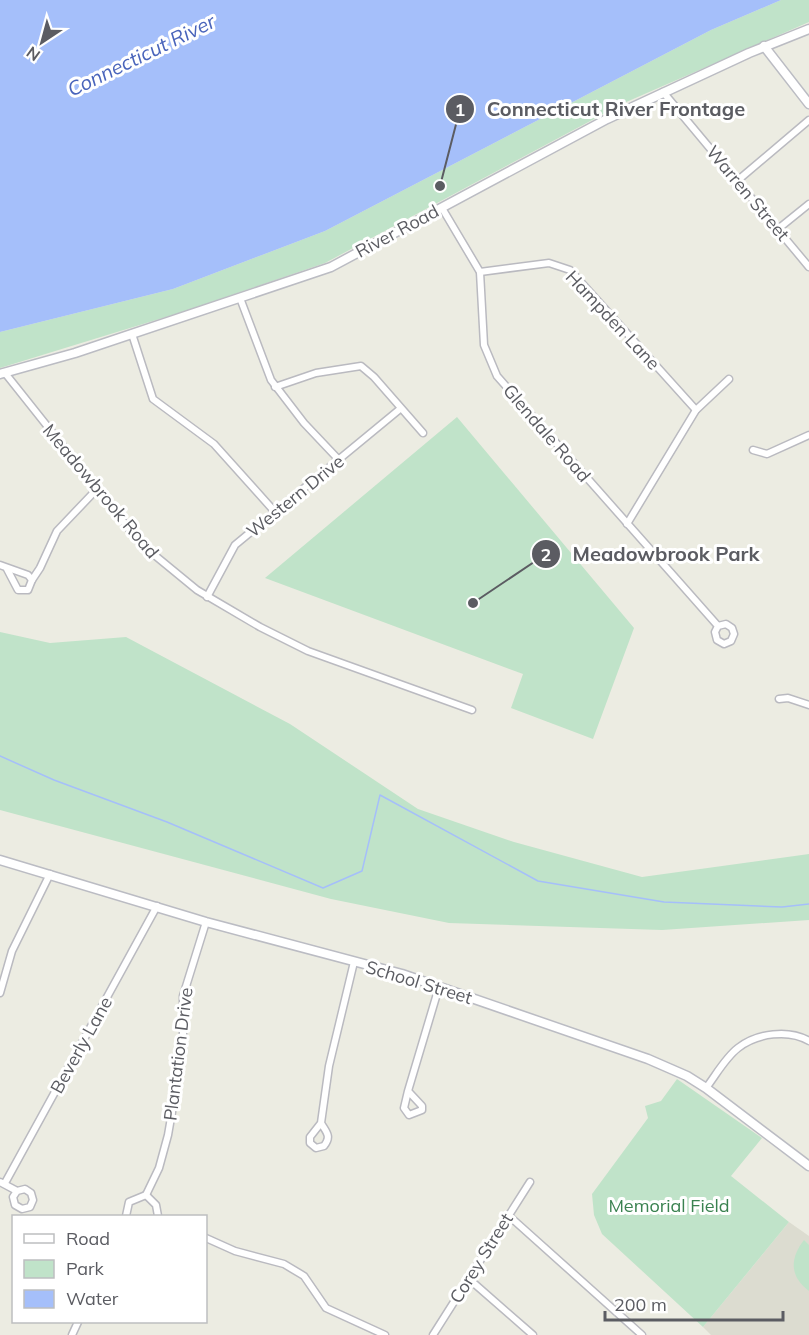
<svg xmlns="http://www.w3.org/2000/svg" width="809" height="1335" viewBox="0 0 809 1335" font-family="Mulish,sans-serif">
<style>
.education{fill:#dcdcd0}
.green{fill:#c0e3c9}
.water{fill:#a5bffa}
.lines{fill:none;stroke-linecap:round;stroke-linejoin:round}
.stream{stroke:#a5bffa;stroke-width:1.5}
.street-casing{stroke:#babac0;stroke-width:9}
.secondary-casing{stroke:#bbbcc3;stroke-width:11}
.street{stroke:#fff;stroke-width:6}
.secondary{stroke:#fff;stroke-width:8}
.labels{text-anchor:middle;dominant-baseline:central;stroke-width:6;stroke-linejoin:round;paint-order:stroke}
.street-label{font-size:18px;fill:#5b5c62;stroke:#fff}
.park-label{font-size:18px;fill:#3a8250;stroke:#fff}
.water-label{font-size:20px;font-style:italic;fill:#4964bb;stroke:#fff}
.leader{fill:none;stroke:#5b5c62;stroke-width:2}
.callout-dot{fill:#5b5c62;stroke:#fff;stroke-width:2}
.mark-label{font-size:18px;text-anchor:middle;font-weight:bold;fill:#fff}
.callout-label{font-size:20px;text-anchor:middle;font-weight:bold;fill:#5b5c62;stroke:#fff;stroke-width:6;stroke-linejoin:round;paint-order:stroke}
</style>
<rect width="100%" height="100%" fill="#ecece2"/>
<path class="education" d="M789 1222 809 1236V1335H711L703 1327Z"/>
<g class="green">
<path d="M781 0H809V22L624 103 325 263 182 312 0 368V332L173 289 325 231 711 30Z"/>
<path d="M457 417 634 628 593 739 511 708 523 674 265 578Z"/>
<path d="M0 632 50 643 126 637 290 724 418 809 514 842 642 877 809 854V920L662 930 449 923 331 899 0 810Z"/>
<path d="M677 1079 762 1138 731 1176 789 1222 703 1327 602 1234 594 1215 592 1194 648 1118 645 1106 661 1101Z"/>
<path d="M804 1240 809 1245V1291C789 1276 790 1258 804 1240Z"/>
</g>
<path class="water" d="M0 0H781L711 30 325 231 173 289 0 332Z"/>
<g class="lines">
<path class="stream" d="M0 756 54 780 167 822 323 888 362 871 380 795 538 881 664 902 782 907 809 904"/>
<defs>
<g id="street">
<path d="M663 92 809 267"/>
<path d="M737 181 809 120"/>
<path d="M442 208 480 272 484 345 497 376 718 626 715 632 717 640 724 644 731 641 734 634 732 628 726 624 718 626"/>
<path d="M778 229 809 204"/>
<path d="M480 272 549 263 570 270 696 410"/>
<path d="M240 298 271 380 304 423 339 460"/>
<path d="M132 334 153 399 214 444 275 512"/>
<path d="M5 373 141 544 197 590 260 627 308 651 472 710"/>
<path d="M275 387 316 373 361 366 374 377 423 433"/>
<path d="M753 450 767 454 809 435"/>
<path d="M627 524 696 410 729 379"/>
<path d="M0 565 28 575 32 580 40 568 57 531 97 489"/>
<path d="M7 569 18 590H28L32 580"/>
<path d="M207 597 235 545 400 409"/>
<path d="M779 699 788 698 809 705"/>
<path d="M0 993 12 951 50 874"/>
<path d="M706 1088C716 1075 725 1058 738 1048 757 1033 789 1029 809 1041"/>
<path d="M408 1091 404 1108 409 1115 422 1110V1106L408 1091 439 987"/>
<path d="M321 1123C326 1132 332 1136 324 1146L316 1148 310 1143V1137L321 1123 329 1066 354 962"/>
<path d="M0 1182 17 1191 25 1189 31 1193 33 1200 30 1207 22 1209 15 1205 13 1197 17 1191"/>
<path d="M5 1183 157 906"/>
<path d="M146 1195 159 1168 168 1135 183 1048V996L206 922"/>
<path d="M146 1195 156 1205 158 1216"/>
<path d="M508 1215 642 1335"/>
<path d="M126 1216 129 1202 146 1195"/>
<path d="M206 1238 235 1251 284 1264 304 1276 326 1308 385 1335"/>
<path d="M469 1279 533 1335"/>
<path d="M72 1335 78 1322"/>
<path d="M433 1335 530 1182"/>
</g>
<g id="secondary">
<path d="M764 46 809 104"/>
<path d="M0 374 75 353 331 267 607 119 749 53 809 29"/>
<path d="M0 860 206 922 402 974 648 1059 687 1076 706 1088 809 1166"/>
</g>
</defs>
<use href="#street" class="street-casing"/>
<use href="#secondary" class="secondary-casing"/>
<use href="#street" class="street"/>
<use href="#secondary" class="secondary"/>
</g>
<g class="labels">
<g class="street-label">
<text transform="translate(748 193) rotate(50)">Warren Street</text>
<text transform="translate(397 231) rotate(-28)">River Road</text>
<text transform="translate(613 320) rotate(47)">Hampden Lane</text>
<text transform="translate(547 433) rotate(49)">Glendale Road</text>
<text transform="translate(101 491) rotate(50)">Meadowbrook Road</text>
<text transform="translate(295 496) rotate(-39)">Western Drive</text>
<text transform="translate(419 982) rotate(17)">School Street</text>
<text transform="translate(81 1045) rotate(-61)">Beverly Lane</text>
<text transform="translate(178 1054) rotate(-83)">Plantation Drive</text>
<text transform="translate(481 1258) rotate(-58)">Corey Street</text>
</g>
<g class="park-label">
<text x="669" y="1205">Memorial Field</text>
</g>
<g class="water-label">
<text transform="translate(141 55) rotate(-26)">Connecticut River</text>
</g>
</g>
<path class="leader" d="M440 186L460 109M473 603L546 554"/>
<g class="callout-dot">
<circle cx="440" cy="186" r="6"/>
<circle cx="473" cy="603" r="6"/>
<circle cx="460" cy="109" r="15"/>
<circle cx="546" cy="554" r="15"/>
</g>
<g class="mark-label">
<text x="460" y="116">1</text>
<text x="546" y="561">2</text>
</g>
<g class="callout-label">
<text x="616" y="116">Connecticut River Frontage</text>
<text x="666" y="561">Meadowbrook Park</text>
</g>
<rect x="12" y="1215" width="195" height="108" fill="#ffffff" stroke="#bdbec0" stroke-width="1.5"/>
<rect x="24" y="1234" width="30" height="9" fill="#ffffff" stroke="#bdbec0" stroke-width="1.5"/>
<text x="66" y="1245" font-size="18" fill="#5b5c62">Road</text>
<rect x="24" y="1260" width="30" height="18" fill="#c0e3c9" stroke="#bdbec0" stroke-width="1.5"/>
<text x="66" y="1275" font-size="18" fill="#5b5c62">Park</text>
<rect x="24" y="1290" width="30" height="18" fill="#a5bffa" stroke="#bdbec0" stroke-width="1.5"/>
<text x="66" y="1305" font-size="18" fill="#5b5c62">Water</text>
<g transform="translate(42 42) rotate(216)" stroke="#ffffff" stroke-width="4.5" paint-order="stroke">
<path d="M0-4.5L10 22L0 15L-10 22Z" fill="#5b5c62"/>
<text y="-9" font-size="16" font-weight="bold" text-anchor="middle" fill="#5b5c62">N</text>
</g>
<path d="M605 1311v9h178v-9" fill="none" stroke="#5b5c62" stroke-width="3"/>
<text x="614" y="1311" font-size="18" fill="#5b5c62" stroke="#ffffff" stroke-width="4.5" paint-order="stroke">200 m</text>
</svg>
